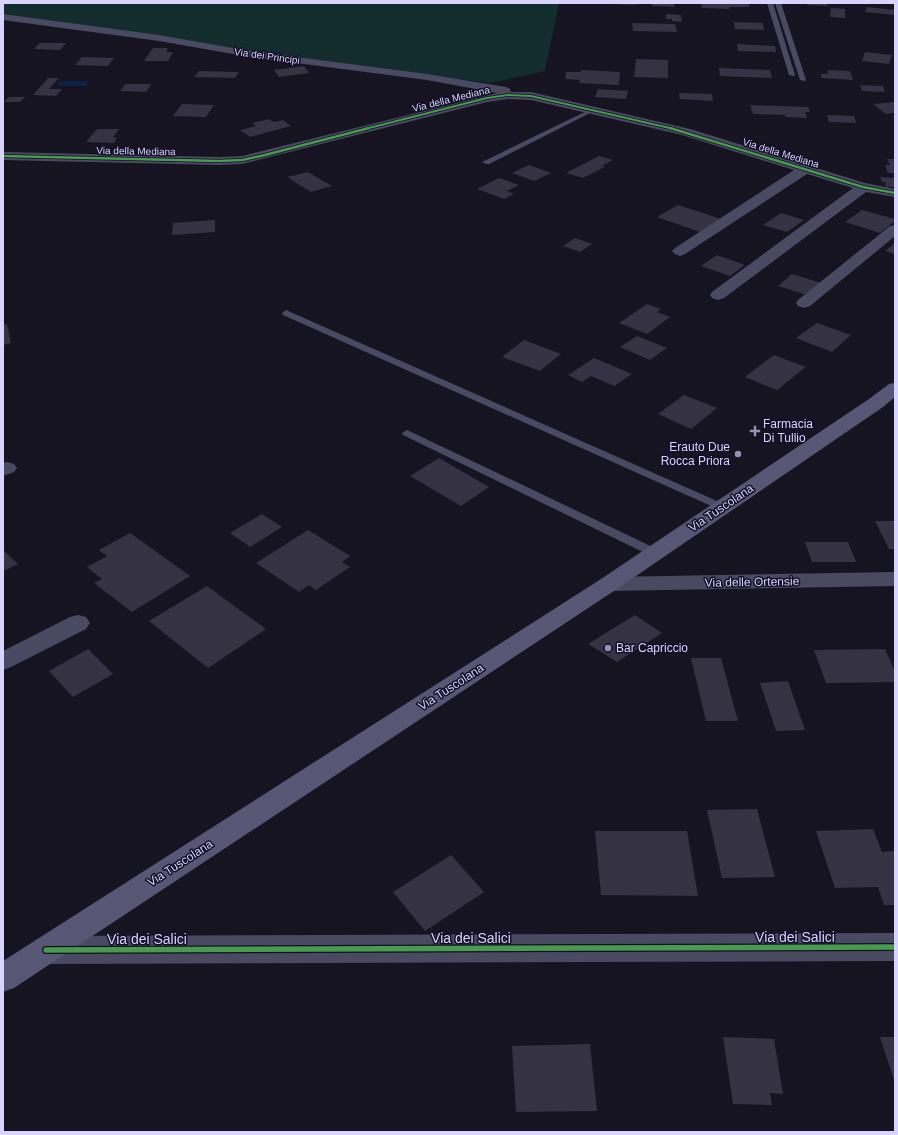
<svg xmlns="http://www.w3.org/2000/svg" width="898" height="1135" font-family="Arial,sans-serif">
	<style>
		.green { fill: #132c2d }
		.water { fill: #0d2144 }
		.building { fill: #343243 }
		.lines { fill: none; stroke-linecap: round; stroke-linejoin: round }
		.lane { fill: #4a4962; fill-rule: evenodd }
		.street { fill: #4a4962; fill-rule: evenodd }
		.secondary { fill: #575674; fill-rule: evenodd }
		.cycleway-far2-casing { stroke: #130f26; stroke-width: 3.5 }
		.cycleway-far1-casing { stroke: #130f26; stroke-width: 4 }
		.cycleway-casing { stroke: #130f26; stroke-width: 8 }
		.cycleway-far2 { stroke: #469c4c; stroke-width: 2 }
		.cycleway-far1 { stroke: #469c4c; stroke-width: 2.5 }
		.cycleway { stroke: #469c4c; stroke-width: 5.5 }
		.poi-dot { fill: #9591b1; stroke: #130f26; stroke-width: 1.5 }
		.labels { text-anchor: middle; dominant-baseline: central; stroke-width: 3; stroke-linejoin: round; paint-order: stroke }
		.far-street-label { font-size: 10px; fill: #d9d4ff; stroke: #130f26 }
		.poi-label { font-size: 12px; fill: #d9d4ff; stroke: #130f26; text-anchor: start }
		.street-label { font-size: 12px; fill: #d9d4ff; stroke: #130f26 }
		.near-street-label { font-size: 14px; fill: #d9d4ff; stroke: #130f26 }
	</style>
	<rect width="100%" height="100%" fill="#161421"/>
	<path class="green" d="M3 3H559L545 71 490 83 3 20Z"/>
	<path class="water" d="M60 81H89L86 86H56Z"/>
	<g class="building">
		<path d="M610 3H637V5L610 4Z"/>
		<path d="M652 3H674V7L652 6Z"/>
		<path d="M701 3H749V7H730V9L702 8Z"/>
		<path d="M807 3H828L827 6 807 5Z"/>
		<path d="M867 7 895 10V15L865 12Z"/>
		<path d="M831 8 845 9V18L830 17Z"/>
		<path d="M666 14 681 15 682 22 672 21V19H666Z"/>
		<path d="M734 22 763 23 764 30 735 29Z"/>
		<path d="M632 23 675 24 677 32 633 31Z"/>
		<path d="M40 43H66L60 50 34 49Z"/>
		<path d="M737 44 775 46 776 52 738 51Z"/>
		<path d="M153 48H168L166 52H173L168 61H144Z"/>
		<path d="M865 52 892 55 889 64 862 61Z"/>
		<path d="M82 57 114 58 108 66 75 65Z"/>
		<path d="M636 59 668 60V78L634 77Z"/>
		<path d="M304 66 309 73 279 77 274 70Z"/>
		<path d="M719 68 770 70 772 78 720 76Z"/>
		<path d="M581 70 620 72 619 85 579 83 580 80 565 79 566 72H581Z"/>
		<path d="M827 70 850 71 853 80 822 78 820 74H828Z"/>
		<path d="M199 71 239 72 235 78 194 77Z"/>
		<path d="M48 78H59L49 89H62L56 96 33 95Z"/>
		<path d="M125 84H151L146 92 120 91Z"/>
		<path d="M860 85 883 86 885 92 862 91Z"/>
		<path d="M598 89 628 91 626 99 595 97Z"/>
		<path d="M679 93 712 94 713 101 680 99Z"/>
		<path d="M9 97H25L20 102H4Z"/>
		<path d="M894 102 895 113 886 114 873 104Z"/>
		<path d="M182 104 214 105 206 117 173 116Z"/>
		<path d="M750 105 808 107 810 112H805L807 118 786 117 785 115 753 114Z"/>
		<path d="M827 115 854 116 856 123 829 122Z"/>
		<path d="M269 119 274 122 283 120 291 126 250 137 240 130 256 126 252 123Z"/>
		<path d="M97 129H119L113 137 117 138 114 143 86 142Z"/>
		<path d="M599 156 613 160 602 166 605 167 583 178 566 173Z"/>
		<path d="M887 159H895V173H888L885 165H890Z"/>
		<path d="M529 165 551 173 534 181 512 173Z"/>
		<path d="M308 172 332 186 311 192 287 177Z"/>
		<path d="M880 177 895 178V187H886L885 182H882Z"/>
		<path d="M499 178 519 185 507 191 514 194 504 199 477 189Z"/>
		<path d="M678 205 721 219 700 232 657 217Z"/>
		<path d="M862 210 895 219V221L880 233 845 222Z"/>
		<path d="M781 213 804 220 787 232 763 225Z"/>
		<path d="M215 220V232L172 235 173 223Z"/>
		<path d="M575 238 592 244 580 252 563 246Z"/>
		<path d="M895 243V254L885 251Z"/>
		<path d="M717 255 745 265 730 276 701 266Z"/>
		<path d="M792 274 821 283 807 295 778 286Z"/>
		<path d="M647 304 661 309 657 312 670 317 647 334 619 323Z"/>
		<path d="M817 323 851 335 832 352 796 338Z"/>
		<path d="M7 324 11 343 3 345V325Z"/>
		<path d="M637 336 667 348 650 360 620 347Z"/>
		<path d="M524 340 561 354 540 371 502 357Z"/>
		<path d="M774 355 806 367 777 390 745 377Z"/>
		<path d="M594 358 632 374 614 386 591 376 582 382 568 375Z"/>
		<path d="M684 395 717 408 691 429 658 414Z"/>
		<path d="M439 458 489 487 461 506 410 476Z"/>
		<path d="M262 514 282 527 250 547 230 533Z"/>
		<path d="M875 521H895V549H889Z"/>
		<path d="M308 530 350 556 342 562 350 567 316 590 309 585 299 592 256 563Z"/>
		<path d="M130 533 190 576 132 612 94 583 102 579 87 567 107 556 99 550Z"/>
		<path d="M805 542H848L856 562H812Z"/>
		<path d="M3 550 18 564 3 571Z"/>
		<path d="M207 586 266 629 208 668 149 621Z"/>
		<path d="M635 615 662 633 617 662 588 644Z"/>
		<path d="M88 649 113 674 73 697 49 671Z"/>
		<path d="M885 649 895 672V682L826 683 814 650Z"/>
		<path d="M691 658H721L738 721H706Z"/>
		<path d="M788 681 805 730 776 731 760 683Z"/>
		<path d="M757 809 775 877 722 878 707 810Z"/>
		<path d="M873 829 882 852 895 851V905H884L878 887 835 888 816 831Z"/>
		<path d="M595 831H687L698 896 601 895Z"/>
		<path d="M451 855 484 892 425 931 393 892Z"/>
		<path d="M723 1037 774 1039 783 1094 770 1093 772 1105 733 1104Z"/>
		<path d="M880 1037H895V1083Z"/>
		<path d="M590 1044 597 1111 516 1112 512 1046Z"/>
	</g>
	<g class="lines">
		<g class="lane">
			<path d="M767 3H773L795 75 794 76 789 75Z"/>
			<path d="M775 3H781L806 80 805 81 800 80Z"/>
			<path d="M591 109 596 110 489 164H486L482 162Z"/>
			<path d="M286 310 726 505 728 507 726 509H718L283 315 282 313Z"/>
			<path d="M407 430 659 550 661 553 659 556H651L403 435 402 433Z"/>
		</g>
		<g class="street">
			<path d="M3 14 159 35 250 51 427 74 506 87 510 89 511 92H531L690 129 865 183 895 189V197L866 192 724 298 718 300 712 298 710 295 712 292 853 188 807 174 685 254 680 256 675 254 672 251 675 248 794 170 682 135 531 100 508 99 487 102 242 164 219 165 3 160V152L219 157 242 156 497 93 427 80 250 57 159 41 3 20Z"/>
			<path d="M895 225V236L810 306 804 308 798 306 796 303 798 300 890 226Z"/>
			<path d="M7 462 14 464 17 468 14 472 3 476V463Z"/>
			<path d="M895 572V586L609 591 601 589 598 584 601 579 609 577Z"/>
			<path d="M78 615 86 617 90 623 86 629 11 667 3 670V651L70 617Z"/>
			<path d="M895 933V961L46 964 35 960 31 950 35 940 46 936Z"/>
		</g>
		<path class="secondary" d="M895 383V397L883 407 617 589 14 988 3 992V961L601 579 869 399 889 384Z"/>
		<g class="cycleway-far2-casing">
			<path id="cycleway-far2" d="M365 129 487 98 508 95 531 96 674 129"/>
		</g>
		<g class="cycleway-far1-casing">
			<g id="cycleway-far1">
				<path d="M670 128 863 187 895 193"/>
				<path d="M3 156 219 161 242 160 261 156 369 128"/>
			</g>
		</g>
		<g class="cycleway-casing">
			<path id="cycleway" d="M46 950 895 947"/>
		</g>
		<use href="#cycleway-far2" class="cycleway-far2"/>
		<use href="#cycleway-far1" class="cycleway-far1"/>
		<use href="#cycleway" class="cycleway"/>
	</g>
	<g class="poi-dot">
		<path d="M753 425h4v4h4v4h-4v4h-4v-4h-4v-4h4z"/>
		<circle cx="738" cy="454" r="4"/>
		<circle cx="608" cy="648" r="4"/>
	</g>
	<g class="labels">
		<g class="far-street-label">
			<text transform="translate(267 56) rotate(8)">Via dei Principi</text>
			<text transform="translate(451 99) rotate(-14)">Via della Mediana</text>
			<text transform="translate(136 151) rotate(1)">Via della Mediana</text>
			<text transform="translate(781 153) rotate(17)">Via della Mediana</text>
		</g>
		<g class="poi-label">
			<text x="763" y="424">Farmacia<tspan x="763" dy="14">Di Tullio</tspan></text>
			<text x="730" y="447" text-anchor="end">Erauto Due<tspan x="730" dy="14">Rocca Priora</tspan></text>
			<text x="616" y="648">Bar Capriccio</text>
		</g>
		<g class="street-label">
			<text transform="translate(721 508) rotate(-34)">Via Tuscolana</text>
			<text transform="translate(752 582) rotate(-1)">Via delle Ortensie</text>
			<text transform="translate(451 687) rotate(-33)">Via Tuscolana</text>
			<text transform="translate(180 863) rotate(-33)">Via Tuscolana</text>
		</g>
		<g class="near-street-label">
			<text x="795" y="937">Via dei Salici</text>
			<text x="471" y="938">Via dei Salici</text>
			<text x="147" y="939">Via dei Salici</text>
		</g>
	</g>
	<rect width="898" height="1135" fill="none" stroke="#d9d4ff" stroke-width="8"/>
</svg>
